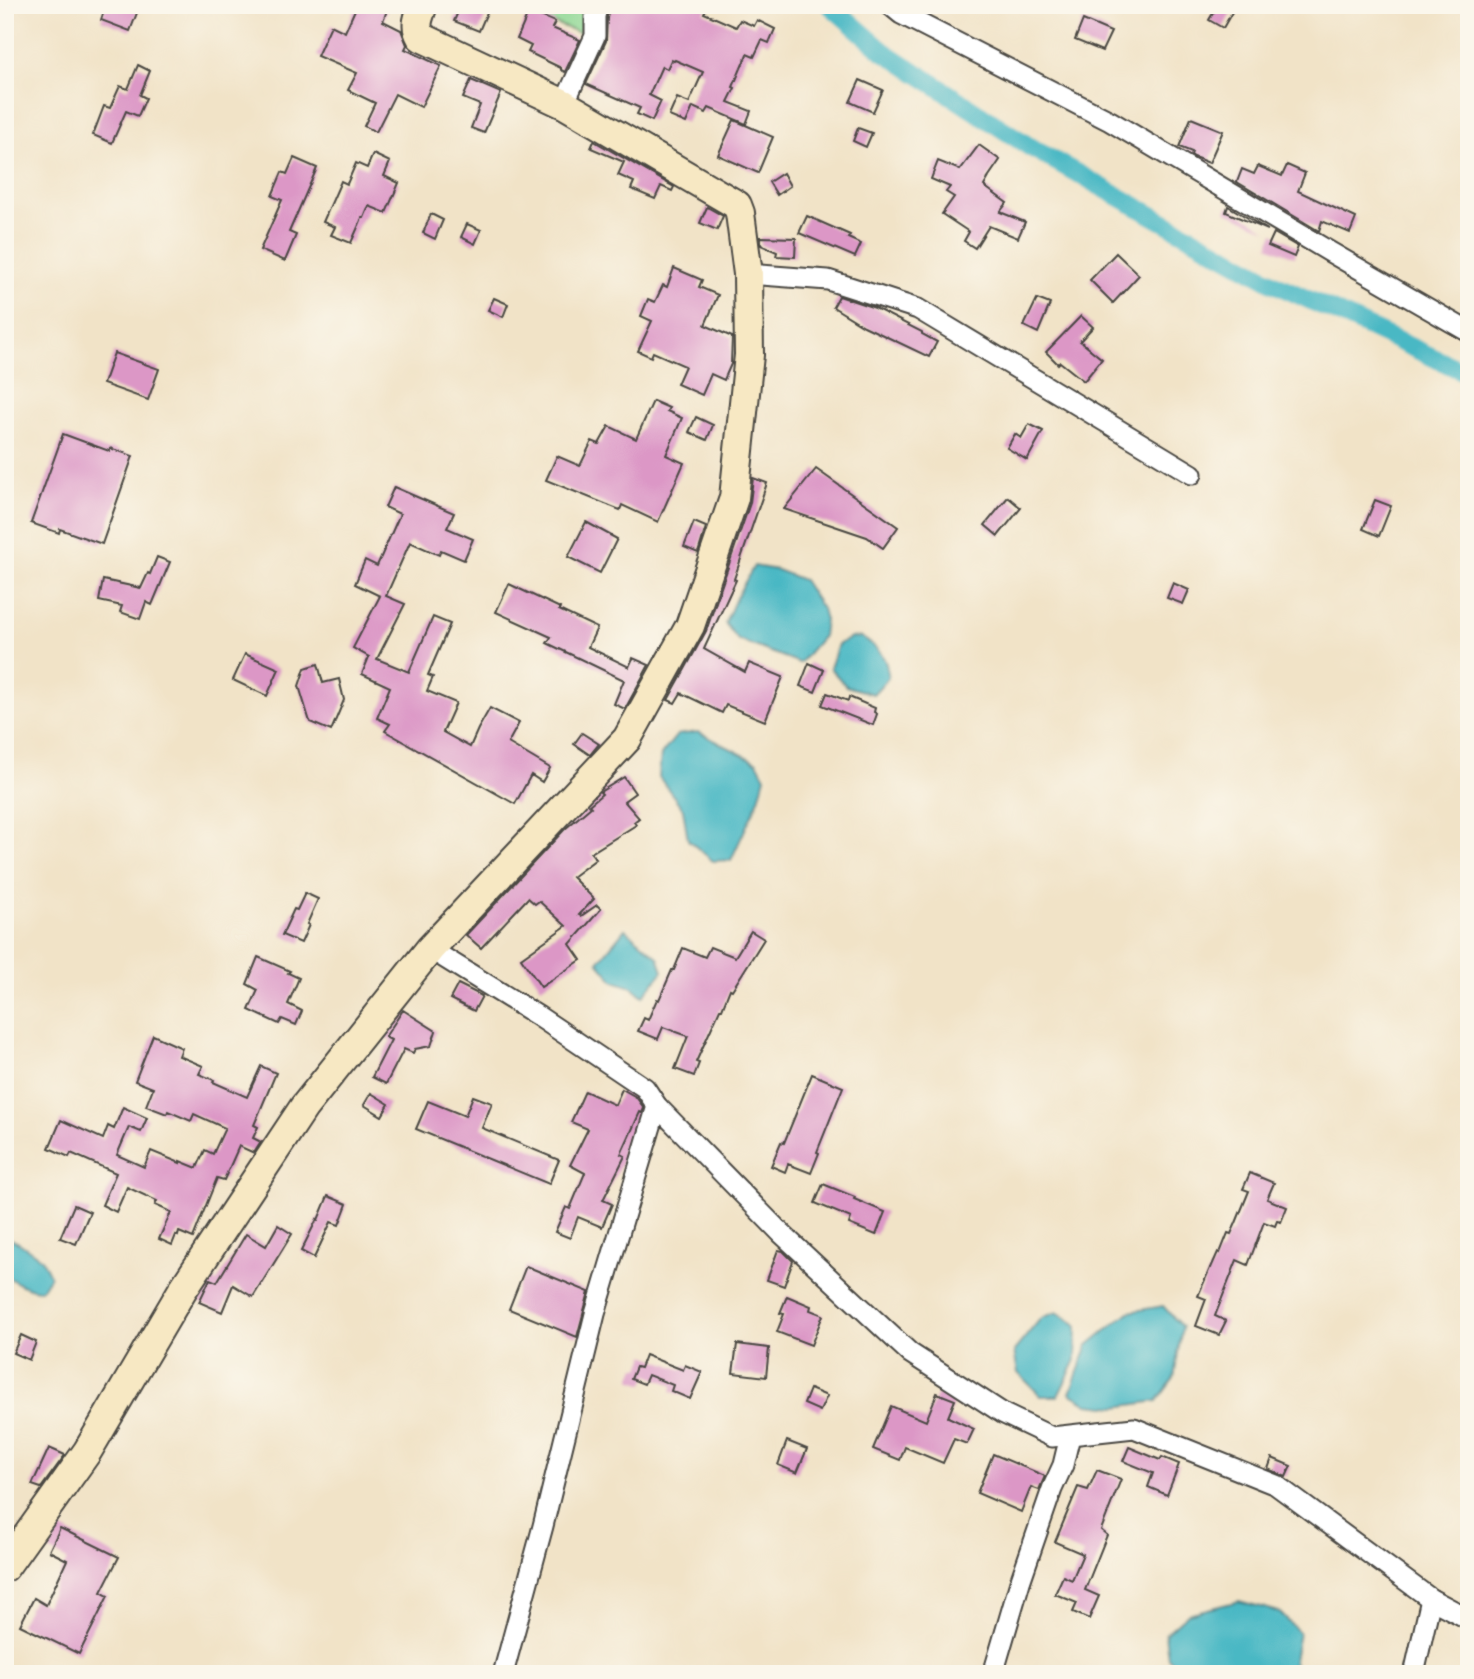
<svg xmlns="http://www.w3.org/2000/svg" width="1474" height="1679" font-family="Pangolin,sans-serif">
	<style>
		.green { fill: #8dd793; stroke: #5c815f; stroke-width: 2 }
		.water { fill: #4ab8c4; stroke: #3a7278; stroke-width: 2 }
		.lines { fill: none; stroke-linecap: round; stroke-linejoin: round }
		.canal { stroke: #4ab8c4; stroke-width: 19 }
		.building { fill: #dc97c6 }
		.street-casing { stroke: #494742; stroke-width: 23 }
		.secondary-casing { stroke: #494742; stroke-width: 32 }
		.street { stroke: #fff; stroke-width: 19 }
		.secondary { stroke: #f7e8c3; stroke-width: 28 }
	</style>
	<rect width="100%" height="100%" fill="#fbf7ec"/>
	<filter id="ink" filterUnits="userSpaceOnUse"><feTurbulence type="fractalNoise" baseFrequency=".0143" numOctaves="2"/><feDisplacementMap in="SourceGraphic" scale="14" xChannelSelector="R" yChannelSelector="G"/><feConvolveMatrix kernelMatrix="1 2 1 2 8 2 1 2 1" color-interpolation-filters="sRGB"/></filter>
	<filter id="wash" filterUnits="userSpaceOnUse"><feTurbulence type="fractalNoise" baseFrequency=".00686" numOctaves="4" result="noise"/><feDisplacementMap in="SourceGraphic" scale="28" xChannelSelector="R" yChannelSelector="G"/><feGaussianBlur stdDeviation="1.57" result="paint"/><feColorMatrix in="noise" values="0 0 0 0 0 0 0 0 0 0 0 0 0 0 0 0 0 1.4 0 .05"/><feComposite in="paint" operator="in"/></filter>
	<g filter="url(#wash)">
		<rect width="100%" height="100%" fill="#f1e3c7"/>
		<path class="green" d="M506 5H590L580 33Z"/>
		<g class="water">
			<path d="M754 566 777 570 803 580 822 609 825 620 823 636 800 663 738 640 725 623 736 598Z"/>
			<path d="M861 637C878 648 888 657 888 678L873 694 846 686 830 668 838 644 851 638Z"/>
			<path d="M698 732 757 762 765 777 759 799 731 860 713 861 688 840 683 809 659 777 661 755 677 735Z"/>
			<path d="M625 929 658 957 663 971 643 996 632 987 614 981 598 962Z"/>
			<path d="M5 1236 19 1243 42 1259 50 1276 41 1290C26 1289 17 1283 5 1275Z"/>
			<path d="M1163 1306 1182 1327 1174 1378 1157 1401 1116 1407 1088 1404 1070 1393 1088 1345 1129 1312Z"/>
			<path d="M1057 1312 1077 1325 1076 1360 1058 1396H1041L1018 1373 1014 1351 1041 1318Z"/>
			<path d="M1239 1601 1279 1612 1299 1632 1293 1666 1283 1674H1191L1185 1672 1168 1658 1165 1634 1188 1614Z"/>
		</g>
		<g class="lines">
			<path class="canal" d="M830 5 883 51 1030 147 1275 284 1469 374"/>
		</g>
		<g id="blocks">
			<g class="building">
				<path d="M106 5H140L130 31 101 20Z"/>
				<path d="M357 5H389L383 21 401 30 407 45 405 49 441 66 421 107 395 94 376 132 364 126 375 103 348 90 357 73 317 56 331 25 345 32Z"/>
				<path d="M461 5H476L488 10 479 31 454 21Z"/>
				<path d="M610 5H708L704 13 736 27 740 20 754 26 757 20 775 29 769 43 762 40 754 57 747 54 733 87 735 88 728 102 751 111 746 124 709 108 706 113 693 107 686 123 669 116 677 98 689 103 703 72 675 60 674 61 671 60 667 69 662 66 649 95 661 101 652 121 637 114 640 108 586 84 606 41 607 18Z"/>
				<path d="M1218 5H1236L1223 28 1209 20Z"/>
				<path d="M529 11 555 22 552 28 580 40 565 72 561 70V68L528 52 531 46 517 39Z"/>
				<path d="M1083 20 1111 32 1102 51 1075 40Z"/>
				<path d="M138 65 150 71 140 95 146 98 138 116 126 111 112 143 93 135 104 106 110 108 120 86 128 89Z"/>
				<path d="M471 80 501 93 484 133 471 128 480 105 463 98Z"/>
				<path d="M860 80 883 90 873 112 850 102Z"/>
				<path d="M1191 118 1223 131 1209 163 1194 157 1191 155 1192 152 1179 147Z"/>
				<path d="M734 120 773 137 758 173 718 155Z"/>
				<path d="M858 128 872 133 866 147 853 141Z"/>
				<path d="M594 141 674 187 672 191 661 186 655 199 631 189 634 182 618 175 624 162 591 148Z"/>
				<path d="M979 145 1000 160 987 179H988L984 186 1007 203 1000 212 1025 222 1018 238 989 226 975 248 964 241 969 232 942 214 954 197 946 192 950 187 931 179 938 161 960 170Z"/>
				<path d="M373 154 390 162 384 176 399 183 386 213 369 206 364 218H362L351 243 331 235 335 227 323 222 341 181 347 184 356 163 367 168Z"/>
				<path d="M294 158 317 168 289 232 296 235 285 261 260 250 282 200 272 196 282 172 287 174Z"/>
				<path d="M1287 165 1305 173 1298 191 1356 218 1350 233 1322 221 1319 231 1237 182 1242 169 1254 174 1258 166 1282 176Z"/>
				<path d="M783 173 790 186 777 195 769 182Z"/>
				<path d="M1228 206 1268 230 1226 212Z"/>
				<path d="M707 207 723 216 717 230 700 223Z"/>
				<path d="M431 214 443 220 435 239 423 233Z"/>
				<path d="M807 216 850 235 848 238 861 244 855 257 799 233Z"/>
				<path d="M467 224 481 230 475 244 461 237Z"/>
				<path d="M1274 233 1298 247 1294 257 1268 246Z"/>
				<path d="M760 237 796 238 795 257 776 256 777 252 761 245Z"/>
				<path d="M1116 253 1139 275 1113 303 1090 280Z"/>
				<path d="M674 268 702 280 699 287 718 295 705 325 732 337 731 364 724 380 711 374 702 395 677 384 685 366 653 352 651 357 638 351 652 321 641 316 648 299 655 302 663 285 667 287Z"/>
				<path d="M839 296 875 308 922 332V334L937 342 929 357 864 326 833 307Z"/>
				<path d="M494 298 508 304 503 317 488 310Z"/>
				<path d="M1037 299 1050 304 1038 333 1024 326Z"/>
				<path d="M1081 316 1093 327 1080 341 1102 359 1084 381 1060 362 1058 364 1046 352Z"/>
				<path d="M114 353 159 369 148 400 103 384Z"/>
				<path d="M653 401 669 408 667 411 682 418 666 455 684 463 658 522 622 505 620 510 546 480 557 456 580 466 592 441 599 444 609 426 636 439Z"/>
				<path d="M696 417 713 425 707 440 689 432Z"/>
				<path d="M1029 424 1043 431 1027 460 1007 448 1015 434 1021 438Z"/>
				<path d="M63 434 109 451 110 448 133 456 102 544 60 529 59 533 31 523Z"/>
				<path d="M816 469 898 527 883 548 867 537 784 509Z"/>
				<path d="M753 478 767 483 734 579 736 580 704 649 745 672 749 663 783 677 765 721 726 705 722 713 681 693 675 703 668 700 706 631 750 503Z"/>
				<path d="M394 487 454 513 447 528 473 539 464 560 441 550 439 555 410 542 386 596 405 604 377 659 409 672 433 617 450 624 428 675 433 677 427 691 456 703 443 732 470 747 478 729 490 708 519 723 508 743 550 768 542 782 531 775 515 804 385 731 390 724 377 718 390 687 362 674 369 657 353 648 380 596 355 584 365 560 377 566 400 514 385 507Z"/>
				<path d="M1008 497 1021 508 998 536 985 525Z"/>
				<path d="M1375 500 1391 506 1379 536 1363 529Z"/>
				<path d="M586 522 617 539 600 573 568 557Z"/>
				<path d="M694 522 706 527 698 553 684 547Z"/>
				<path d="M157 557 170 562 152 605 146 602 140 619 120 612 122 606 99 601 103 580 141 588 148 573 150 574Z"/>
				<path d="M1173 583 1189 590 1183 604 1167 598Z"/>
				<path d="M509 584 560 608 559 610 597 628 588 647 629 667 633 658 649 665 625 709 614 704 624 680 547 643 551 637 496 612Z"/>
				<path d="M245 654 279 669 267 696 233 680Z"/>
				<path d="M809 663 824 670 815 692 800 686Z"/>
				<path d="M318 664 323 683 339 679 344 700 331 731 310 722 299 686 305 668Z"/>
				<path d="M827 693 848 701 849 697 875 708 874 712 877 714 873 725 822 705Z"/>
				<path d="M582 733 599 744 590 755 574 744Z"/>
				<path d="M624 777 635 793 624 801 639 818 634 822 636 825 591 853 596 859 572 877 594 899 579 915 581 916 597 905 601 909 570 944 581 960 541 987 521 958 566 926 539 901 535 904 528 898 481 948 466 935 565 829 591 807 589 805 602 794 600 792Z"/>
				<path d="M305 893 318 899 307 924 309 925 301 943 282 935 294 909 297 910Z"/>
				<path d="M751 931 764 939 732 990 730 989 722 1009H720L696 1062 699 1063 694 1076 675 1069 688 1036 663 1027 658 1039 638 1031 644 1018 648 1020 657 999 659 1000 672 970H674L683 948 705 957 710 947 735 957Z"/>
				<path d="M258 957 290 971 288 973 299 978 288 1004 302 1011 296 1025 282 1019 279 1024 249 1010 258 990 247 984Z"/>
				<path d="M458 984 482 996 474 1011 450 999Z"/>
				<path d="M403 1010 436 1031 431 1046 415 1049 413 1053 404 1049 386 1084 372 1077 391 1040 385 1037Z"/>
				<path d="M153 1035 182 1048 179 1056 203 1066 199 1074 214 1080 213 1082 247 1097 261 1066 276 1073 254 1125 258 1127 253 1138 261 1142 254 1153 239 1146 224 1180 217 1178 193 1238 179 1232 178 1236 176 1235 172 1245 159 1239 171 1212 155 1205 157 1201 127 1187 116 1212 102 1205 116 1173 71 1153 69 1157 49 1148 61 1120 103 1139 108 1126 114 1129 123 1107 147 1118 141 1132 129 1127 117 1155 144 1167 151 1151 180 1163V1161L197 1168 205 1150 213 1154 225 1128 194 1114 191 1121 168 1111 167 1114 146 1106 153 1088 135 1081Z"/>
				<path d="M812 1074 843 1087 817 1152 819 1153 811 1173 788 1164 785 1172 771 1166 781 1142 784 1143Z"/>
				<path d="M622 1089 636 1097 644 1108 642 1113 640 1112 621 1154 625 1156 603 1200 612 1204 602 1227 578 1217 570 1238 555 1232 566 1207 570 1209 585 1173 570 1165 588 1129 571 1122 585 1091 615 1105Z"/>
				<path d="M371 1093 389 1104 382 1116 364 1105Z"/>
				<path d="M473 1096 492 1103 482 1128 559 1160 549 1184 416 1129 428 1101 465 1116Z"/>
				<path d="M1250 1173 1274 1183 1267 1199 1287 1207 1281 1222 1277 1221 1275 1226 1264 1222 1248 1265 1237 1260 1215 1316 1226 1321 1219 1335 1196 1326 1206 1299 1198 1296 1210 1268H1211L1218 1252 1220 1253 1228 1233 1231 1234 1236 1223 1249 1191 1243 1189Z"/>
				<path d="M823 1184 855 1197 854 1199 885 1212 876 1235 849 1224 851 1218 815 1203Z"/>
				<path d="M328 1196 347 1204 339 1225 331 1222 314 1258 301 1251 317 1219 318 1220Z"/>
				<path d="M74 1205 90 1212 76 1244 60 1238Z"/>
				<path d="M278 1225 292 1234 253 1297 233 1285 222 1312 199 1302 210 1279 217 1282 246 1234 266 1246Z"/>
				<path d="M778 1250 783 1251 793 1261 784 1286 767 1280Z"/>
				<path d="M526 1266 589 1292 577 1337 509 1309Z"/>
				<path d="M787 1296 811 1306 810 1310 823 1315 811 1345 777 1332 784 1314 780 1313Z"/>
				<path d="M21 1335 36 1342 29 1360 13 1353Z"/>
				<path d="M737 1344 769 1348 766 1377 733 1373Z"/>
				<path d="M645 1355 683 1370 685 1365 702 1372 690 1399 671 1391 673 1385 648 1375 644 1384 631 1379 636 1367 640 1368Z"/>
				<path d="M810 1389 827 1396 820 1411 804 1404Z"/>
				<path d="M937 1393 955 1400 948 1417 974 1429 967 1444 954 1439 943 1463 905 1447 900 1460 873 1449 891 1406 926 1421Z"/>
				<path d="M787 1441 807 1449 797 1473 778 1465Z"/>
				<path d="M1129 1447 1160 1460 1162 1457 1179 1464 1167 1495 1148 1487 1153 1473 1123 1461Z"/>
				<path d="M49 1448 65 1455 41 1488 32 1485Z"/>
				<path d="M993 1454 1045 1476 1039 1490 1031 1487 1021 1512 977 1493Z"/>
				<path d="M1272 1458 1291 1466 1286 1477 1268 1469Z"/>
				<path d="M1097 1470 1121 1479 1101 1530 1107 1535 1085 1590 1099 1596 1089 1619 1073 1612 1077 1603 1055 1594 1063 1576 1072 1580 1083 1554 1055 1542 1078 1487 1088 1490Z"/>
				<path d="M60 1528 119 1557 101 1592 108 1596 79 1654 20 1625 34 1598 46 1605 67 1560 49 1551Z"/>
			</g>
		</g>
	</g>
	<g filter="url(#ink)">
		<use href="#blocks" fill-opacity="0" stroke="#494742" stroke-width="2"/>
		<g class="lines">
			<g class="street-casing">
				<g id="street">
					<path d="M890 5 901 14 1110 121 1330 252 1469 332"/>
					<path d="M564 104 595 36V16L598 5"/>
					<path d="M748 274 828 280 918 309 1192 474"/>
					<path d="M430 949 538 1016 645 1088 657 1106 781 1233 910 1353 1004 1414 1052 1437 1134 1428 1276 1485 1431 1599 1469 1619"/>
					<path d="M503 1674 543 1526 595 1314 657 1106"/>
					<path d="M993 1674 1020 1582 1052 1489 1063 1465 1070 1436"/>
					<path d="M1414 1674 1431 1599"/>
				</g>
			</g>
			<g class="secondary-casing">
				<path id="secondary" d="M5 1567 87 1452 183 1289 304 1107 430 949 627 739 690 626 734 498 749 355 748 274 740 213 737 205 564 104 421 37C414 25 419 17 423 5"/>
			</g>
			<use href="#street" class="street"/>
			<use href="#secondary" class="secondary"/>
		</g>
	</g>
	<rect width="1474" height="1679" fill="none" stroke="#fbf7ec" stroke-width="28"/>
</svg>
